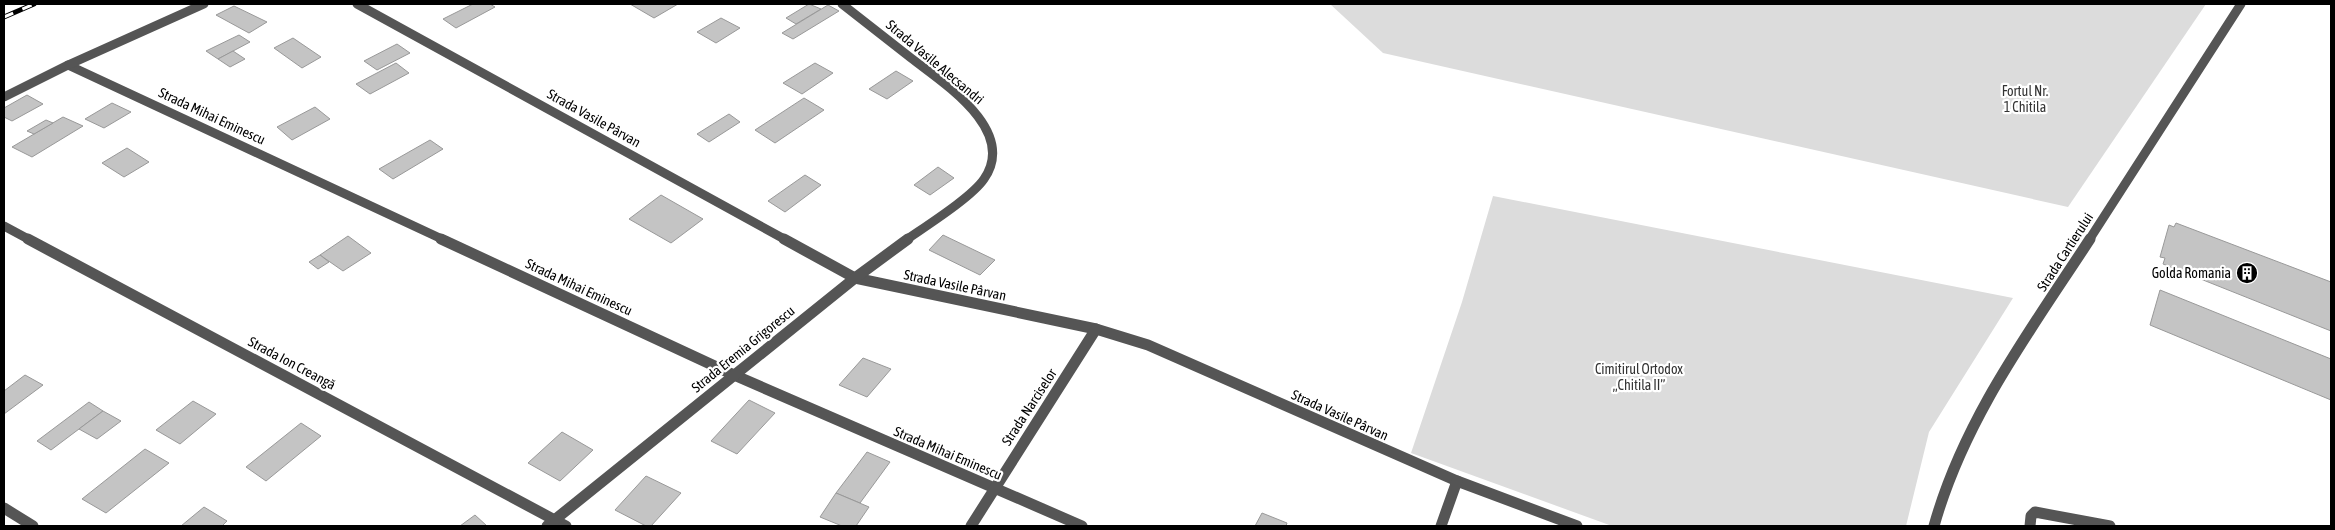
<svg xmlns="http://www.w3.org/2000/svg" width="2335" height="530" font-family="'Asap Condensed',sans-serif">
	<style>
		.green { fill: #dcdcdc }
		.building { fill: #c4c4c4; stroke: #999 }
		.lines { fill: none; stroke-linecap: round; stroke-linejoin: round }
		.service { stroke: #555; stroke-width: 11 }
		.minor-far1 { stroke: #555; stroke-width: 9 }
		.minor { stroke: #555; stroke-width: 11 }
		.tertiary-far1 { stroke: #555; stroke-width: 9 }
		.tertiary { stroke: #555; stroke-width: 11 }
		.rail-casing { stroke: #000; stroke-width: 5 }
		.rail { stroke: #fff; stroke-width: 3; stroke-dasharray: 10; stroke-linecap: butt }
		.labels { text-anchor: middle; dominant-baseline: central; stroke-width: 4.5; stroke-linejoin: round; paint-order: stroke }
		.street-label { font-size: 14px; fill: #000; stroke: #fff }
		.park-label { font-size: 14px; fill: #333; stroke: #fff }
		.poi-label { font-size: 14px; fill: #000; stroke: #fff; text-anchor: end }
	</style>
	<rect width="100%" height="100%" fill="#fff"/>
	<g class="green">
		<path d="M1330 4H2206L2068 207 1383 53Z"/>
		<path d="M1493 196 2013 298 1929 432 1906 526H1612L1411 453 1462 302Z"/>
	</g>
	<g class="building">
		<path d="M473 4H490L495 7 456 28 443 19Z"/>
		<path d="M630 4H678L654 18Z"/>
		<path d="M809 4 821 9 796 24 786 18Z"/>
		<path d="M828 5 839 11 793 39 782 33Z"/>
		<path d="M234 6 267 22 249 33 216 15Z"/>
		<path d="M721 18 740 28 716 43 697 32Z"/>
		<path d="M239 35 250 42 218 59 206 51Z"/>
		<path d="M293 38 321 57 302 68 274 48Z"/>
		<path d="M397 44 410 53 377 70 364 61Z"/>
		<path d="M233 51 245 59 230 67 218 59Z"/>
		<path d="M396 63 409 73 370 94 356 84Z"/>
		<path d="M815 63 833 73 802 94 783 83Z"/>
		<path d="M896 71 913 81 887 99 869 89Z"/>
		<path d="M27 95 43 104 12 121 4 117V108Z"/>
		<path d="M804 98 824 110 775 143 755 130Z"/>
		<path d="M112 103 131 112 104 128 85 119Z"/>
		<path d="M315 107 330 119 292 140 277 127Z"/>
		<path d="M729 114 740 122 709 142 697 134Z"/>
		<path d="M63 117 83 126 32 157 12 147Z"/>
		<path d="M46 120 53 123 34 134 27 131Z"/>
		<path d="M430 140 443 149 393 179 379 169Z"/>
		<path d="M127 148 149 162 124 177 102 163Z"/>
		<path d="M938 167 954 178 930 195 914 185Z"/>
		<path d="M805 175 821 185 785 212 768 201Z"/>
		<path d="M661 195 703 219 671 243 629 219Z"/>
		<path d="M2176 223 2331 282V331L2163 264 2165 258 2160 257 2169 225 2174 227Z"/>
		<path d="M943 235 995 260 980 275 929 250Z"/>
		<path d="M348 236 371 253 343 271 320 255Z"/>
		<path d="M320 255 329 262 318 269 309 262Z"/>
		<path d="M2160 290 2331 359V400L2150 325Z"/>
		<path d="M863 358 891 369 867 397 839 385Z"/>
		<path d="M25 375 43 385 4 414V391Z"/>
		<path d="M749 400 775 413 737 454 711 441Z"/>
		<path d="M193 401 216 414 180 444 156 430Z"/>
		<path d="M89 402 103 411 51 450 37 441Z"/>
		<path d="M103 411 121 421 97 439 79 429Z"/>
		<path d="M301 423 321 436 266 481 246 467Z"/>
		<path d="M562 432 593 450 560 481 528 463Z"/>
		<path d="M145 449 169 463 106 513 82 499Z"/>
		<path d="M867 452 890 462 860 503 836 493Z"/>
		<path d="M646 476 681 493 651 526H646L615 510Z"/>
		<path d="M836 493 869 507 856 526H842L820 517Z"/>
		<path d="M204 507 227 521 222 526H181Z"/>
		<path d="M1262 513 1287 523 1286 526H1255Z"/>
		<path d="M475 515 487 526H460Z"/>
	</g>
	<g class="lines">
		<path class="service" d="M2030 526 2031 516 2035 512 2110 526"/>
		<g class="minor-far1">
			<path d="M357 4 786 240"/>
			<path d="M842 4C865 22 888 40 911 58 943 83 1018 130 984 179 972 197 926 226 906 240"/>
			<path d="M68 65 444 240"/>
			<path d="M4 97 68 65 204 4"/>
			<path d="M4 226 30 240"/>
		</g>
		<g class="minor">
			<path d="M28 239 566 526"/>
			<path d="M441 239 734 375 1082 526"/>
			<path d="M784 239 855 278 1096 329 1148 345 1457 481 1577 526"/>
			<path d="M4 508 33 526"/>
			<path d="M547 526 855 278 908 239"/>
			<path d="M971 526 1096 329"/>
			<path d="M1441 526 1457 481"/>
		</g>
		<path class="tertiary-far1" d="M2089 240 2241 4"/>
		<path class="tertiary" d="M1934 526C1964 419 2030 331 2090 239"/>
		<g class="rail-casing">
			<path id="rail" d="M4 17 34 4"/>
		</g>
		<use href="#rail" class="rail"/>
	</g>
	<defs>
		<g id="building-disc" transform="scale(1.125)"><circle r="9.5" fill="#000" stroke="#fff"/><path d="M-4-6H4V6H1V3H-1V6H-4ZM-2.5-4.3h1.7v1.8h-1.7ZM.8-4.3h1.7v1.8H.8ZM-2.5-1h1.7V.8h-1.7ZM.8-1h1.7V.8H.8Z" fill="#fff"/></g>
	</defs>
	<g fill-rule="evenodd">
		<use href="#building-disc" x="2247" y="273"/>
	</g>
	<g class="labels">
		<g class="street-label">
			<text transform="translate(935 62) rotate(40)">Strada Vasile Alecsandri</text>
			<text transform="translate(212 116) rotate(25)">Strada Mihai Eminescu</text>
			<text transform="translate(594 118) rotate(29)">Strada Vasile Pârvan</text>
			<text transform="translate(2065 252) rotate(-57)">Strada Cartierului</text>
			<text transform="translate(955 285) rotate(12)">Strada Vasile Pârvan</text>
			<text transform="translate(579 287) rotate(25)">Strada Mihai Eminescu</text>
			<text transform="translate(743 349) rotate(-39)">Strada Eremia Grigorescu</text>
			<text transform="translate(292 363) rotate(28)">Strada Ion Creangă</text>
			<text transform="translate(1029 407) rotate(-57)">Strada Narciselor</text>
			<text transform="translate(1340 415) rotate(24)">Strada Vasile Pârvan</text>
			<text transform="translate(948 453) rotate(23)">Strada Mihai Eminescu</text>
		</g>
		<g class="park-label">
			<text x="2025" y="91">Fortul Nr.<tspan x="2025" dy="16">1 Chitila</tspan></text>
			<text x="1639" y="369">Cimitirul Ortodox<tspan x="1639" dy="16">„Chitila II”</tspan></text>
		</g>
		<g class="poi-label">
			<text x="2231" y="273">Golda Romania</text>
		</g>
	</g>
	<rect width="2335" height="530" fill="none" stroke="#000000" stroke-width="10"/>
</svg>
